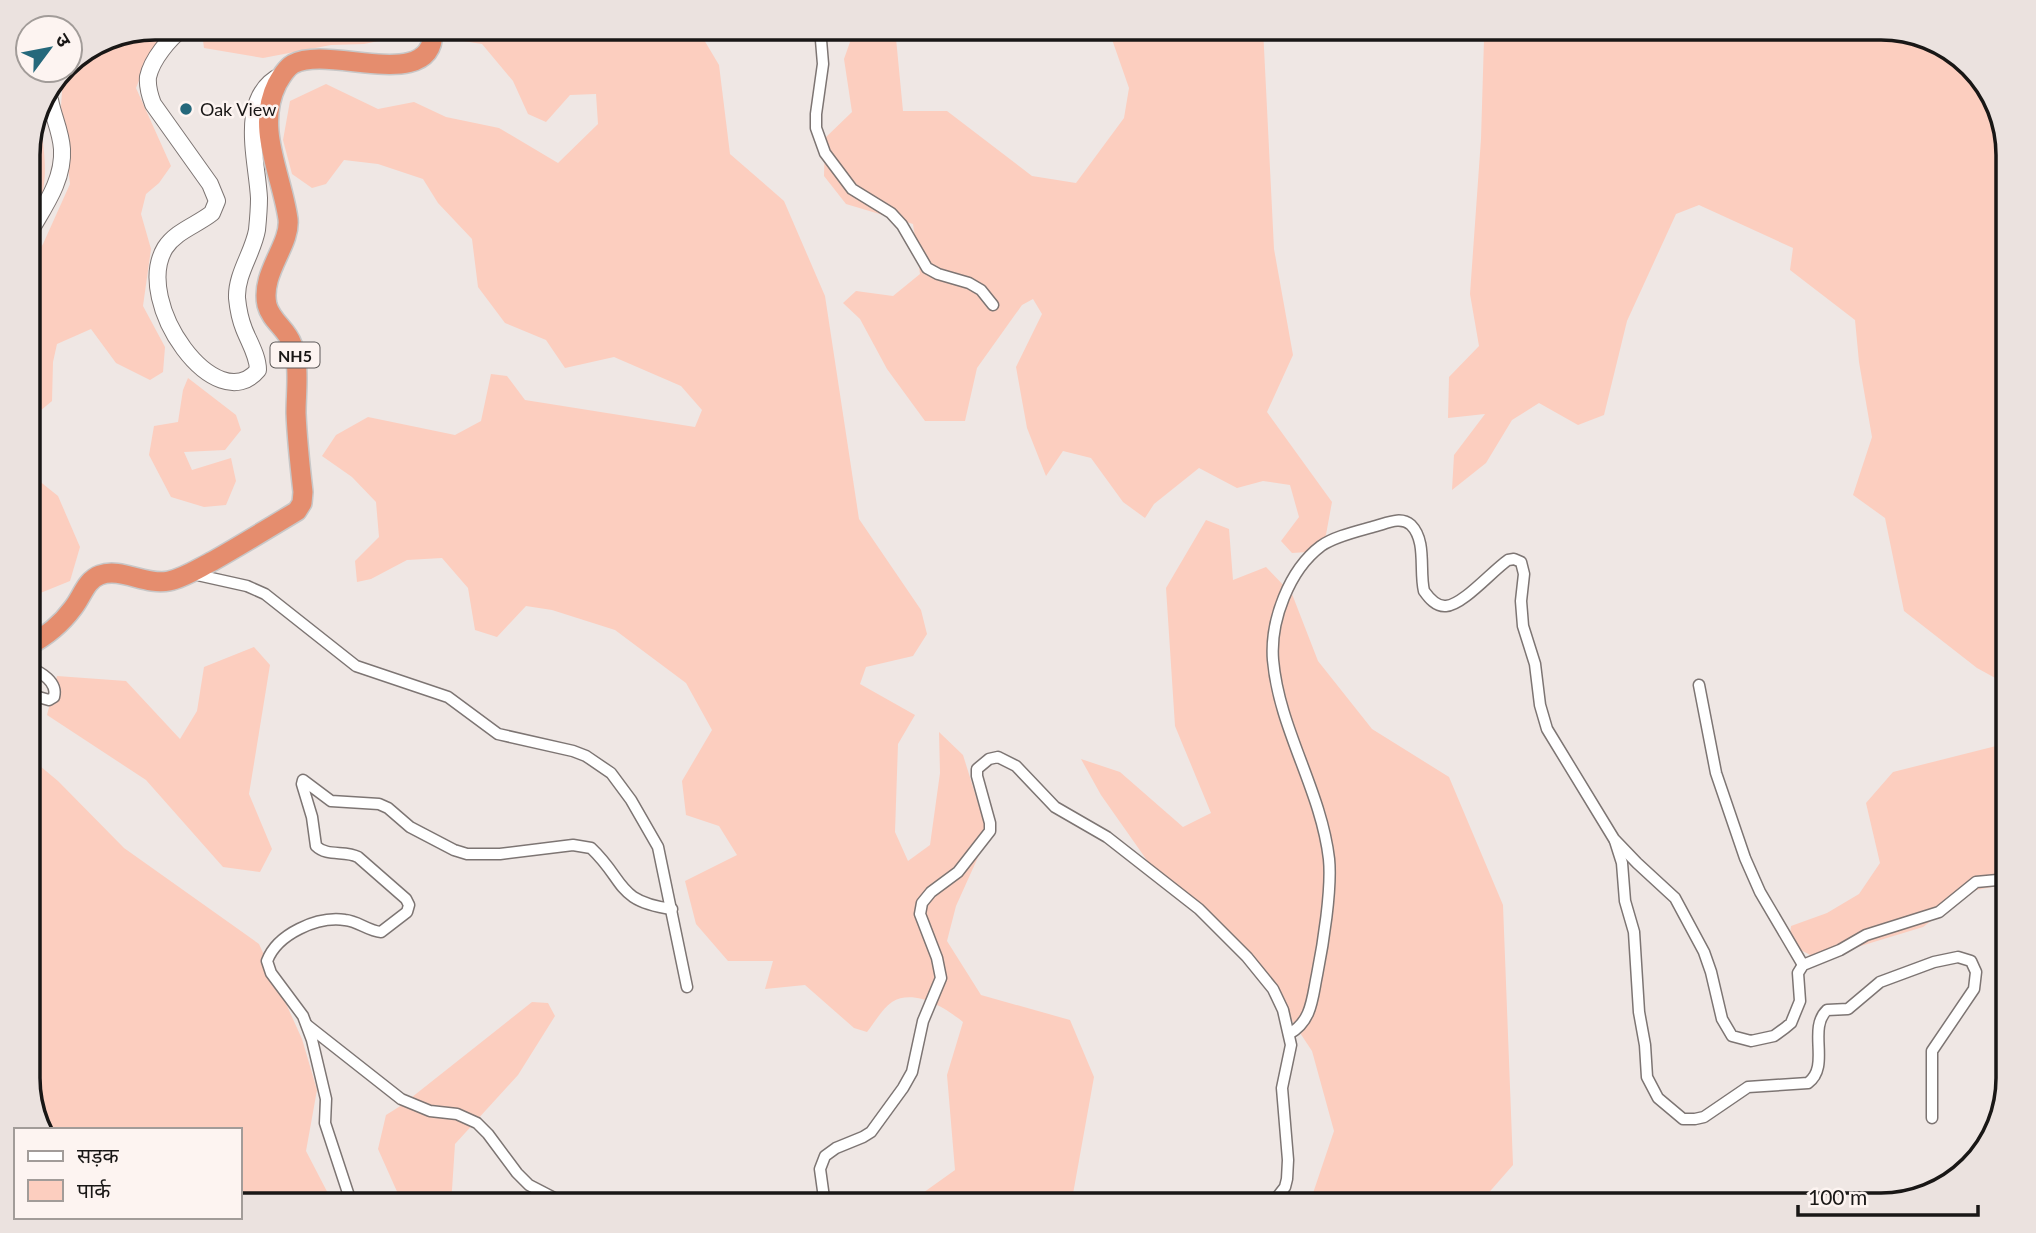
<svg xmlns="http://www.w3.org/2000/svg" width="2036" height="1233" font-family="Lato,'Noto Sans Devanagari',sans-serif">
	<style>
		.green { fill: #fccebf }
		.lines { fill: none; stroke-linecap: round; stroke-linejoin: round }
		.street-casing { stroke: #7d7573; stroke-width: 13 }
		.secondary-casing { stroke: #7d7573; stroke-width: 18 }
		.highway-casing { stroke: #c8c7c7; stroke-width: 22 }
		.street { stroke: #fff; stroke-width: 10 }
		.secondary { stroke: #fff; stroke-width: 16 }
		.highway { stroke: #e58d6e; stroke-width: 19 }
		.poi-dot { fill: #25687b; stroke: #fdf4f1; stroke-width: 2.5 }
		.labels { text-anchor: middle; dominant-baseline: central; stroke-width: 5; stroke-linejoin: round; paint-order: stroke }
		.shield { fill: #fdf4f1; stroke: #5d5958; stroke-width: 2 }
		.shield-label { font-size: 16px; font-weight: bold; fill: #191716 }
		.poi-label { font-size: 18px; fill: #191716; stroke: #fdf4f1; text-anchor: start }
		.rim { fill: none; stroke: #191716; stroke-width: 3.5 }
	</style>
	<rect width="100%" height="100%" fill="#efe7e4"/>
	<g class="green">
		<path d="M156 28H172L146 63 136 88 171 166 159 183 146 194 141 214 151 249 143 306 165 347 163 372 150 380 116 363 91 329 57 344 53 362 52 401 28 421V268L43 244 70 184 61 106 63 77 70 70 75 59 84 53 108 44 117 36Z"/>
		<path d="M208 28H401L398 37 364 44 331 45 263 58 204 48 202 33Z"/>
		<path d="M444 28H697L719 65 730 154 784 201 825 296 859 519 921 610 927 634 913 656 866 667 860 684 915 715 898 744 895 832 908 861 930 845 940 773 939 732 963 755 988 835 956 906 947 941 981 995 1070 1020 1094 1077 1071 1205H906L955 1170 947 1075 963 1022C946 1008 914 988 892 1002 883 1008 874 1023 867 1032L854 1028 805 985 765 989 773 961H728L696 924 685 881 737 855 719 826 686 815 682 781 712 730 686 683 615 630 552 610 526 606 497 637 475 630 468 588 442 558 407 560 371 579 357 582 355 561 379 537 376 502 352 477 322 456 336 435 368 417 455 435 481 421 491 374 507 376 525 400 695 427 702 410 681 386 614 357 565 368 546 340 505 323 478 287 472 239 438 203 423 179 378 164 344 160 326 184 312 188 292 174 283 140 290 101 326 84 378 109 414 102 446 117 499 128 558 163 598 124 596 94 570 95 546 122 528 114 513 81 482 44 451 39Z"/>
		<path d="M855 28H895L903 111H947L1032 176 1076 183 1124 118 1129 88 1108 28H1263L1274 249 1293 355 1267 412 1332 502 1323 551 1292 553 1281 541 1299 517 1290 485 1263 481 1237 488 1199 468 1154 504 1145 518 1123 502 1091 458 1063 451 1046 476 1027 428 1016 367 1042 314 1033 299 1022 305 977 368 965 421H925L887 369 860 319 843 303 856 291 893 296 920 274 913 224 846 204 824 176 825 138 852 112 844 59Z"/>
		<path d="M1493 28H1881L1945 45 1991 91 2008 148V685L1977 668 1904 611 1885 518 1853 495 1872 437 1859 362 1855 320 1790 270 1793 248 1699 205 1676 214 1627 321 1604 415 1578 425 1539 403 1512 420 1486 463 1452 490 1454 455 1485 414 1448 418 1449 377 1479 346 1470 294 1481 139 1484 39Z"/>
		<path d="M40 122C45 155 52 195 28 222V148Z"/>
		<path d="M188 378 236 415 241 430 225 450 184 452 192 470 231 458 236 481 226 505 204 507 171 497 149 455 154 426 178 422 183 390Z"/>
		<path d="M28 472 58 496 80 547 70 581 28 598Z"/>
		<path d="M1206 520 1229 529 1233 580 1266 567 1292 594 1318 661 1372 729 1449 777 1503 905 1513 1165 1478 1205H1309L1334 1131 1312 1051 1261 974 1158 876 1101 795 1081 759 1120 772 1183 827 1211 813 1175 726 1166 588Z"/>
		<path d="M254 647 270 665 249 794 272 849 260 872 223 867 146 780 47 715 57 676 126 681 180 739 197 711 204 667Z"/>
		<path d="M2008 743V884L1971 891 1923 927 1818 959 1789 944 1791 926 1827 913 1859 894 1880 863 1866 803 1893 772Z"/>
		<path d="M28 756 58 781 124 848 259 944 302 1039 317 1090 306 1151 334 1205H240V1130H42L28 1085Z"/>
		<path d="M532 1002 548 1003 555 1016 518 1075 455 1144 451 1205H403L378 1149 386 1115 402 1105Z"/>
		<path d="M810 1193 826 1205H793L794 1198Z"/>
	</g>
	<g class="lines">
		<g class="street-casing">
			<g id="street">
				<path d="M820 28 823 64 816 114V128L825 153 852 189 891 213 902 225 927 268 938 274 969 283 981 290 993 305"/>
				<path d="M193 574 247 586 265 594 356 666 448 697 498 734 573 751 586 756 611 773 631 800 658 847 687 987"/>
				<path d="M28 667C41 672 58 682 54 697L49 700 28 694"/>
				<path d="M1699 685 1716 773 1745 858 1760 892 1803 965"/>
				<path d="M1615 841 1622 863 1625 901 1634 932 1639 1012 1645 1045 1647 1077 1658 1098 1683 1119H1695L1704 1117 1748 1087 1808 1083C1831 1066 1807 1029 1827 1010L1848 1009 1880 982 1934 962 1958 957 1971 961 1976 972 1974 989 1932 1051V1118"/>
				<path d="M307 1025 401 1099 430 1111 457 1114 477 1123 488 1134 517 1173 529 1185 558 1200 585 1205"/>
				<path d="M1289 1034C1312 1021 1312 999 1317 975 1323 945 1332 889 1329 859 1321 790 1279 729 1273 660 1270 621 1289 570 1321 546 1335 536 1359 531 1376 526 1387 523 1401 516 1411 525 1427 541 1419 571 1424 591 1429 598 1436 607 1446 606 1463 605 1492 571 1508 560L1514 559 1521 562 1524 574 1521 601 1523 626 1535 664 1540 705 1547 729 1614 839 1637 863 1675 898 1704 952 1711 972 1722 1019 1732 1036 1751 1041 1774 1036 1785 1028 1791 1023 1800 1001 1798 973 1803 965 1840 950 1866 935 1939 912 1976 882 2008 879"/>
				<path d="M352 1205 325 1123 326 1099 312 1040 303 1016 271 973 267 961C277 934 317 916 345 920 358 921 368 931 381 932L407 912 409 905 406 899 358 857C345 850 327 857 316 846L312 817 302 784 303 780 331 801 379 804 388 808 410 827 454 850 467 854H500L573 845 591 848C626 881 615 901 672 909"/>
				<path d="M825 1205 820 1169 825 1156 836 1148 863 1137 871 1132 903 1088 912 1072 923 1021 941 978 937 958 920 914 922 903 931 892 958 872 990 831V823L977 776V769L989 759 998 757 1016 766 1055 807 1107 837 1199 909 1247 957 1273 989 1283 1010 1291 1045 1282 1088 1288 1160 1287 1179 1285 1187 1271 1205"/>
			</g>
		</g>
		<g class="secondary-casing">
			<g id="secondary">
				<path d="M183 28C169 39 152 59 148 77 147 87 150 96 153 104L210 184 217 201 212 213C197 225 176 231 165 248 132 303 217 420 258 370 258 356 249 342 244 329 240 319 238 308 237 298 236 274 253 253 257 230 258 220 259 209 259 198 257 159 237 96 282 75"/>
				<path d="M28 235C43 208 64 181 62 149 61 132 53 116 50 100"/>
			</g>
		</g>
		<g class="highway-casing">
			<path id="highway" d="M28 646C45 637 62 623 73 608 82 597 86 580 100 575 121 567 146 586 169 581 184 578 199 568 213 561 241 545 269 528 297 511L302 503 303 492C300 466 297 439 296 413 296 392 300 365 292 344 287 329 271 321 267 305 260 273 291 245 288 219 282 175 255 128 277 84 281 77 286 68 293 64 330 44 436 96 433 28"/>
		</g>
		<use href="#street" class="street"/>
		<use href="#secondary" class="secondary"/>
		<use href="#highway" class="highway"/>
	</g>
	<circle class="poi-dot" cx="186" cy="109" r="7"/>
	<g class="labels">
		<rect class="shield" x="270.5" y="342.5" width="49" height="25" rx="5"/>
		<g class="shield-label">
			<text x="295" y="355">NH5</text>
		</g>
		<g class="poi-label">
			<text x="200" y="109">Oak View</text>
		</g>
	</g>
	<path d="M0 0H2036V1233H0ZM155 40H1881A115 115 0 0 1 1996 155V1078A115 115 0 0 1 1881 1193H155A115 115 0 0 1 40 1078V155A115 115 0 0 1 155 40Z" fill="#ebe2df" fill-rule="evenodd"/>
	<path class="rim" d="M155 40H1881A115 115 0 0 1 1996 155V1078A115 115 0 0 1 1881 1193H155A115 115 0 0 1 40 1078V155A115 115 0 0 1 155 40Z"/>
	<rect x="14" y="1128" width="228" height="91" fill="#fdf4f1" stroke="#a29c99" stroke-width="2"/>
	<rect x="28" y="1151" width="35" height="10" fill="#ffffff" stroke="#a29c99" stroke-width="2"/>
	<text x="77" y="1163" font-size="21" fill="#191716">सड़क</text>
	<rect x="28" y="1180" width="35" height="21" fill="#fccebf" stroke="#a29c99" stroke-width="2"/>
	<text x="77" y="1198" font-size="21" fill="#191716">पार्क</text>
	<g transform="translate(49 49) rotate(58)"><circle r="33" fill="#fdf4f1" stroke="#a29c99" stroke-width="2"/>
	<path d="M0-5L12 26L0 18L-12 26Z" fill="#25687b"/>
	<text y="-10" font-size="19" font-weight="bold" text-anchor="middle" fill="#191716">उ</text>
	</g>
	<path d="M1798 1205v10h180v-10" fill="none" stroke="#191716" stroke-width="3.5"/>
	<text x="1808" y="1205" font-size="21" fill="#191716" stroke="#fdf4f1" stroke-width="5" paint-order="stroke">100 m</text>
</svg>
